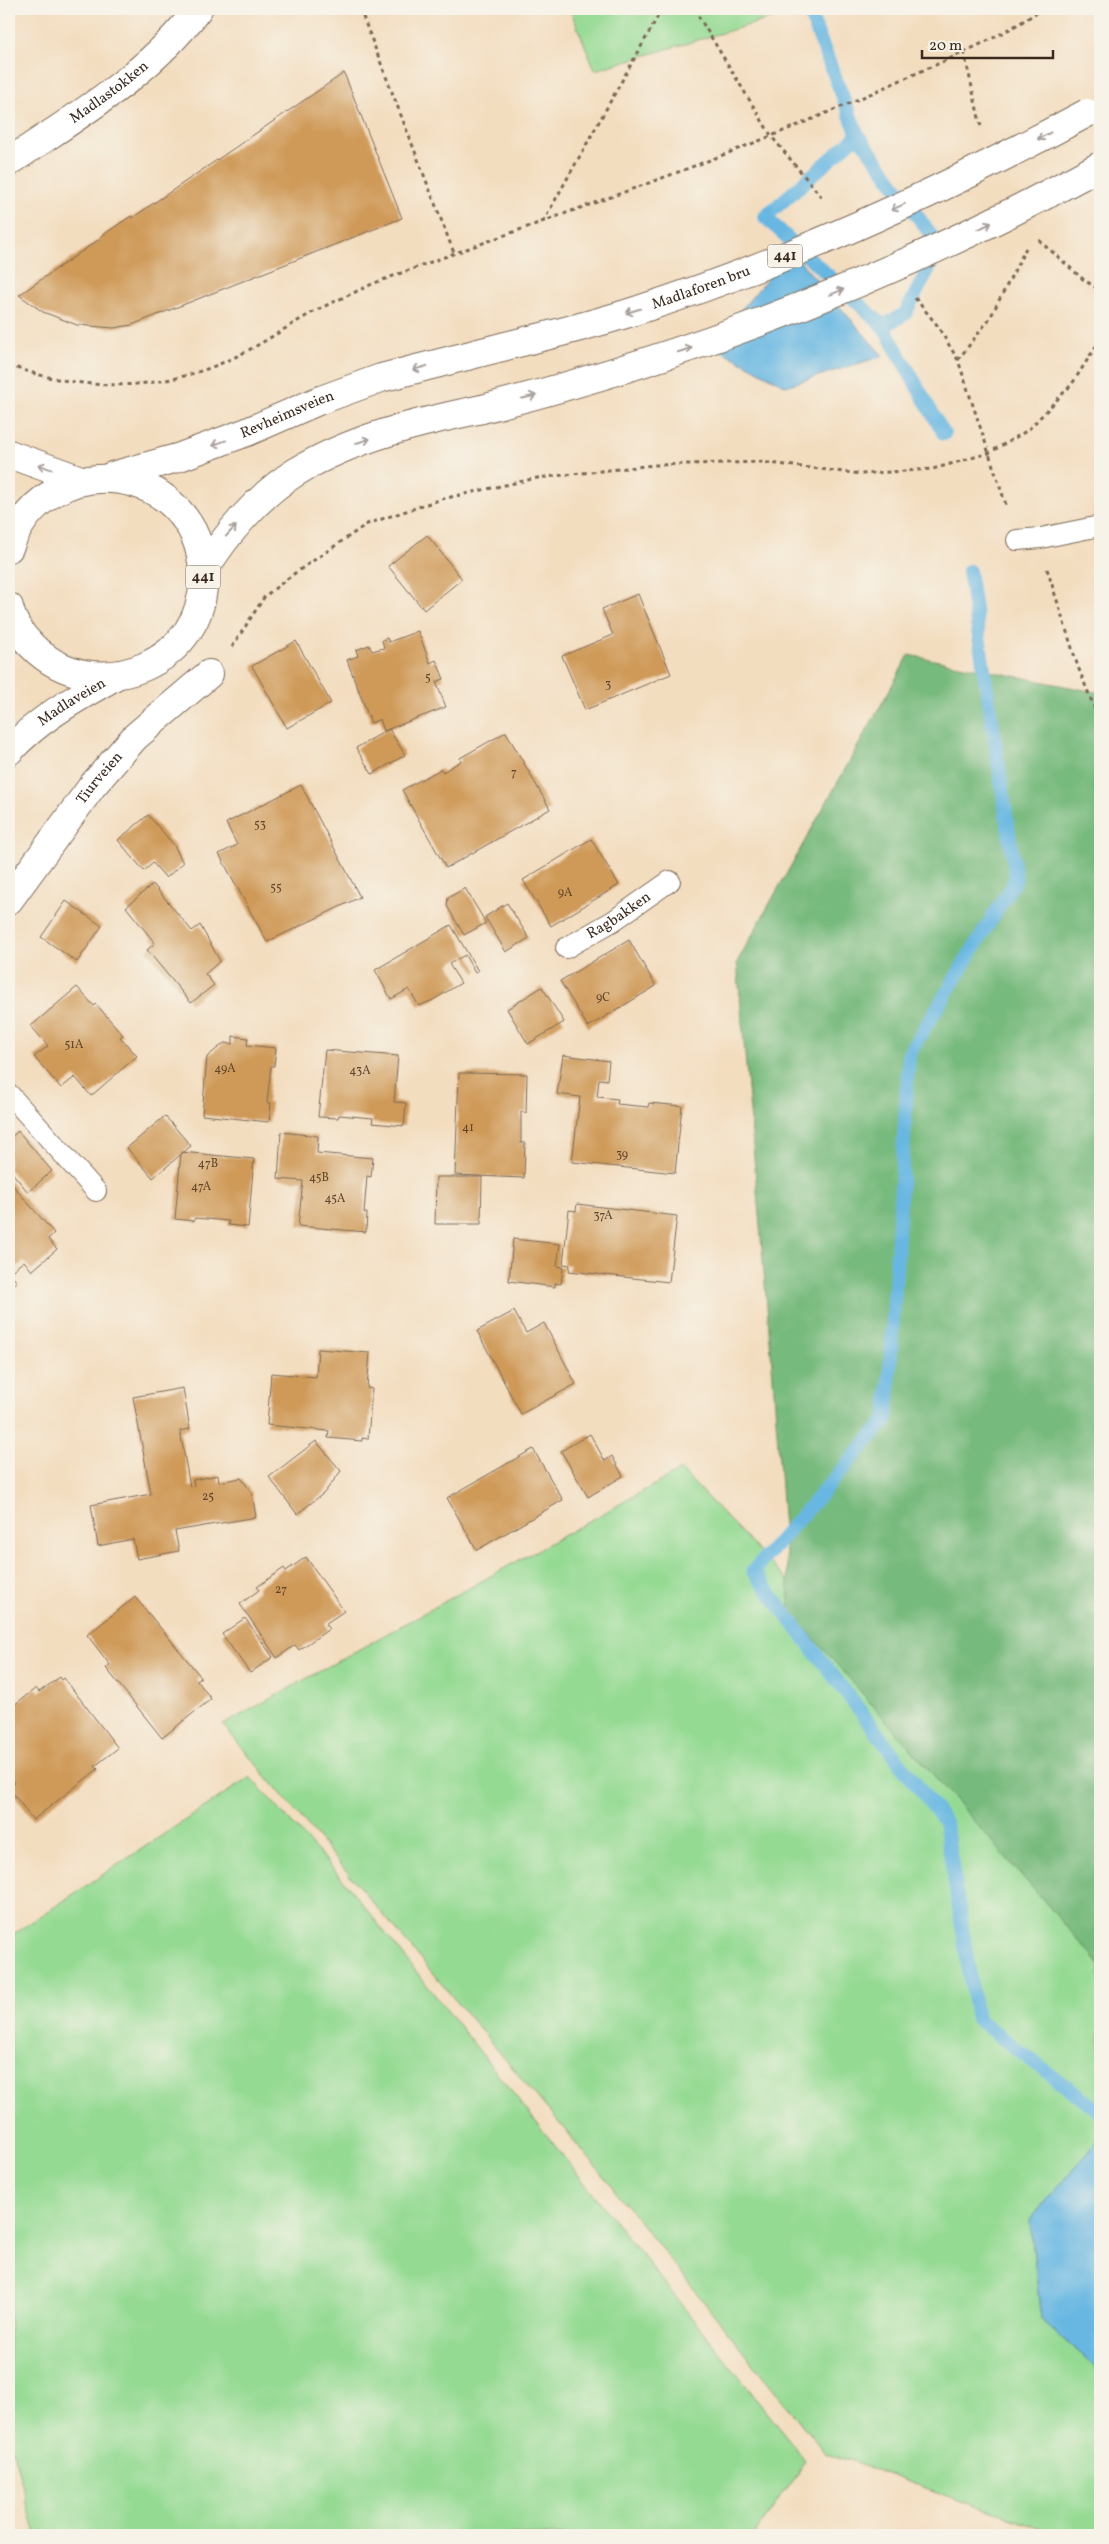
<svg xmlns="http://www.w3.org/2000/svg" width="1109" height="2544" font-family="Vollkorn,serif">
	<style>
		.green { fill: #94da93; stroke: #688258 }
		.forest { fill: #77ba7d; stroke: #59724e }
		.water { fill: #68b7e2; stroke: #527080 }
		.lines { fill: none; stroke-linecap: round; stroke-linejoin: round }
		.stream { stroke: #68b7e2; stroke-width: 14 }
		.building { fill: #cf9a59 }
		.lane-casing { stroke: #7b6956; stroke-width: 22 }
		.street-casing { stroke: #7b6956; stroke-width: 30 }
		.secondary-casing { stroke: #7b6956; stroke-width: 30 }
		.primary-casing { stroke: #7b6956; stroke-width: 30 }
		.path { stroke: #7b6956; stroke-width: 3; stroke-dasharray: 4 4; stroke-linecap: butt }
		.lane { stroke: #fff; stroke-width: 20 }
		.street { stroke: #fff; stroke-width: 28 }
		.secondary { stroke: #fff; stroke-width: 28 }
		.primary { stroke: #fff; stroke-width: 28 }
		.primary-bridge-casing { stroke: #7b6956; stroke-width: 30; stroke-linecap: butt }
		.primary-bridge { stroke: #fff; stroke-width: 28 }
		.oneway { stroke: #a79f9a }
		.labels { text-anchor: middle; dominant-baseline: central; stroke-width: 4; stroke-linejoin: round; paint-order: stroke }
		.number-label { font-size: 12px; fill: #60462d }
		.shield { fill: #f7f3e8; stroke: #73665b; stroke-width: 1 }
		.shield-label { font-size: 14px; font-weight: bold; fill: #3b2a1e }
		.street-label { font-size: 15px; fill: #3b2a1e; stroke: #f7f3e8 }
	</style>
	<rect width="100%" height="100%" fill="#f7f3e8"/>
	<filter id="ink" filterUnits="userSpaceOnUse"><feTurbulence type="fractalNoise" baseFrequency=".02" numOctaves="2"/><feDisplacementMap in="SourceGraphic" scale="10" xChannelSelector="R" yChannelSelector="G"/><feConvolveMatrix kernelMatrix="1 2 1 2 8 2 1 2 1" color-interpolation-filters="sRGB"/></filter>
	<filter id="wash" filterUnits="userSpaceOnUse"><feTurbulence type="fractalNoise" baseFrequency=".0096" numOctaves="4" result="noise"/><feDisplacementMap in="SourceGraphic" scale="20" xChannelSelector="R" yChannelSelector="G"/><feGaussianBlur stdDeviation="1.12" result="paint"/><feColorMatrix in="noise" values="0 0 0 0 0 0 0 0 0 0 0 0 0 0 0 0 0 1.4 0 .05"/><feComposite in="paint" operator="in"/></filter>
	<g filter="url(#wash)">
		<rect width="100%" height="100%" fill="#f3ddbf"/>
		<g class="green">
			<path d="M570 9H804L595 70Z"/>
			<path d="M681 1470 1100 1906V2138L1030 2220 1041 2319 1100 2372V2535H1058L824 2452 592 2162 223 1725Z"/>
			<path d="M250 1777 340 1876 806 2461 754 2535H36L9 2437V1937Z"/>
		</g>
		<path class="forest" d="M909 655 1100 693V1965L790 1611 772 1364 737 962Z"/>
		<g class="water">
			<path d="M791 251 883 356 786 386 711 345Z"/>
			<path d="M1100 2138V2372L1041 2319 1030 2220Z"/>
		</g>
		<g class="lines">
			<g class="stream">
				<path d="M808 9 858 135 940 247 905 314 883 326"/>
				<path d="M858 135 765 217 883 326 944 434"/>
				<path d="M969 571 1016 879 909 1054 887 1419 753 1571 945 1822 977 2019 1100 2112"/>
			</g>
		</g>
		<g id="blocks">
			<g class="building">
				<path d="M344 73 402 218 132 325 114 328 77 325 43 312 19 295 101 238 100 237 131 216 132 218Z"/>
				<path d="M427 535 462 579 424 610 388 566Z"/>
				<path d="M638 594 671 674 585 710 562 656 613 635 602 609Z"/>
				<path d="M418 631 430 663 436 660 444 679 436 682 446 707 389 729 405 755 372 774 356 748 389 729 384 731 380 719 371 723 347 660 358 656 356 650 369 645 372 651 384 648 382 640 387 638 389 642Z"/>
				<path d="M296 641 331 703 287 728 252 666Z"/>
				<path d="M506 732 550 809 446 868 402 790 441 769 443 772 461 761 460 758Z"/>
				<path d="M301 785 360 897 267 942 219 854 237 845 226 823Z"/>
				<path d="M148 815 174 845 183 863 166 878 153 863 144 871 118 840Z"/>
				<path d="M591 839 619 885 551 926 523 880Z"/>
				<path d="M153 884 192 931 200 925 220 961 205 974 214 985 191 1003 147 950 155 943 126 907Z"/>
				<path d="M465 888 486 923 464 935 447 906 448 898Z"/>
				<path d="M66 901 102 926 77 962 41 937Z"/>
				<path d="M507 903 529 938 506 952 485 917Z"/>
				<path d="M451 925 478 971 475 973 465 955 449 964 461 983 433 1000 419 1006 409 989 391 999 375 970Z"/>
				<path d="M629 940 656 986 588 1027 560 981Z"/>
				<path d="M77 987 94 1006 96 1004 123 1035 120 1037 137 1056 91 1096 75 1077 61 1088 34 1057 48 1046 31 1026Z"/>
				<path d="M542 987 564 1022 528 1044 507 1009Z"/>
				<path d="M233 1036 248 1038 247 1045 276 1048 274 1066H271L267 1103H271L269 1122 202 1115 207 1057 224 1043 233 1044Z"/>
				<path d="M325 1050 398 1056 394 1102 406 1103 404 1126 372 1123 373 1118 339 1115 338 1118 318 1117Z"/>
				<path d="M563 1055 609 1061 607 1080 599 1079 597 1097 618 1099 617 1104 648 1107 649 1103 682 1106 675 1173 572 1162 580 1097 557 1094Z"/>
				<path d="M459 1073 527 1074 526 1113 521 1112V1143H525L524 1178 455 1175Z"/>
				<path d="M165 1116 191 1146 153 1178 127 1148Z"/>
				<path d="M18 1131 52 1171 28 1192 9 1169V1139Z"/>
				<path d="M281 1132 318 1136 317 1153 373 1158 371 1177 367 1176 364 1213H367L366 1232 298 1226 303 1181 278 1179Z"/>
				<path d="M181 1152 254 1159 248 1227 228 1225 229 1221 195 1218 194 1221 175 1219Z"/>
				<path d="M436 1177H482L481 1224H435Z"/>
				<path d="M9 1181 54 1233 48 1239 57 1249 32 1271 24 1261 9 1273 17 1282 9 1289Z"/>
				<path d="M577 1204 677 1216 669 1282 569 1271 570 1265 563 1264 569 1210 576 1211Z"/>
				<path d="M513 1239 560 1244 557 1266 563 1267 561 1284 555 1283V1287L509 1281Z"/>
				<path d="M514 1311 526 1333 544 1323 576 1384 521 1414 477 1331Z"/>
				<path d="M318 1349 370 1353 367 1388 372 1389 368 1439 362 1438V1441L328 1438 329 1431 267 1425 271 1373 316 1377Z"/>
				<path d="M183 1388 190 1429 180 1431 190 1487 194 1486 193 1480 218 1475 219 1482 241 1478 252 1493 256 1517 175 1531 179 1551 137 1559 133 1539 98 1546 91 1505 151 1494 133 1397Z"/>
				<path d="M590 1434 605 1461 612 1456 623 1476 588 1497 561 1451Z"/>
				<path d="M316 1441 341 1471 324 1493 297 1514 269 1477Z"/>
				<path d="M533 1449 563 1500 477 1550 447 1498Z"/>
				<path d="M306 1557 344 1611 325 1624 329 1629 299 1650 295 1645 277 1658 240 1604 259 1590 257 1587 284 1568 286 1571Z"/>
				<path d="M135 1597 201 1677 197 1680 211 1699 162 1738 106 1668 110 1665 87 1635Z"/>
				<path d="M245 1618 273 1657 250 1673 222 1634Z"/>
				<path d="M60 1677 62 1680 64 1678 118 1748 95 1766 98 1769 33 1820 9 1788 15 1783 9 1775V1709L36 1688 39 1692Z"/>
			</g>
		</g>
	</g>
	<g filter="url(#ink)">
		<use href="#blocks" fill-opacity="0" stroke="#7b6956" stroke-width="1"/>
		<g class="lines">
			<g class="lane-casing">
				<g id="lane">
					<path d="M1017 540 1041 538 1100 526"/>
					<path id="s1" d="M566 948 613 921 670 881"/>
					<path d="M9 1094 96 1191"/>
				</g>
			</g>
			<g class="street-casing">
				<g id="street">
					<path id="s2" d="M9 162C76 116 149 75 198 9"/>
					<path id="s3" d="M9 900 93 785 135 737 209 674"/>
				</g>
			</g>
			<g class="secondary-casing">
				<path id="secondary" d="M9 454 81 480"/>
			</g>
			<g class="primary-casing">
				<g id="primary">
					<path id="s4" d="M112 476 177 458 247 432 318 401 381 378 467 356"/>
					<path d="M9 548C48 442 196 464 203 571 210 663 95 710 32 646 21 635 12 622 9 607"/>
					<path d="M203 572C225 535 259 495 296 472 352 438 419 422 482 409"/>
					<path id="s5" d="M9 751C39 718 77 698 115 676"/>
				</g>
			</g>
			<g class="path">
				<path d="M360 9 454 253"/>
				<path d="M694 9 772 137 824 200"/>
				<path d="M964 52 981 127"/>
				<path d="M543 222 662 9"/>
				<path d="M1039 240 1084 280 1100 290"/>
				<path d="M915 298 937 325 958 360 1007 508"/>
				<path d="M958 360 990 318 1026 248"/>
				<path d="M9 365C85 394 168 392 241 354 267 341 291 324 317 310 335 301 354 293 372 284 543 219 717 164 883 88 936 64 994 42 1042 9"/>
				<path d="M1047 569 1078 667 1100 722"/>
				<path d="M232 647 265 596 295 573 367 524 442 499 537 478 654 465 761 462 861 474 933 469 989 453 1028 430 1072 384 1100 340"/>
			</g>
			<use href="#lane" class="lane"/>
			<use href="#street" class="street"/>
			<use href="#secondary" class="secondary"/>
			<use href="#primary" class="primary"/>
			<g class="primary-bridge-casing">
				<g id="primary-bridge">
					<path id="s6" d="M467 356C523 341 580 329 635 311 791 261 942 191 1087 113"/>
					<path d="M482 409C698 354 905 273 1100 166"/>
				</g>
			</g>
			<use href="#primary-bridge" class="primary-bridge"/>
		</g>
		<defs><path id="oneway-shaft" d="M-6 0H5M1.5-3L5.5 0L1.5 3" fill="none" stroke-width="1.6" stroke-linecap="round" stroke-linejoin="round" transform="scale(1.25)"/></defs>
		<g class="oneway">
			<use href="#oneway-shaft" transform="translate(1044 136) rotate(152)"/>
			<use href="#oneway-shaft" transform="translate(898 207) rotate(155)"/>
			<use href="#oneway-shaft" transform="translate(985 226) rotate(-26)"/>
			<use href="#oneway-shaft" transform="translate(837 292) rotate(-22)"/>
			<use href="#oneway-shaft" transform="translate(633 311) rotate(163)"/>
			<use href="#oneway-shaft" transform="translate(685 350) rotate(-18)"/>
			<use href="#oneway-shaft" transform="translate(420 368) rotate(165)"/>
			<use href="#oneway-shaft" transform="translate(529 397) rotate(-14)"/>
			<use href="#oneway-shaft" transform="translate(363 441) rotate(-18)"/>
			<use href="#oneway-shaft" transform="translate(219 443) rotate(160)"/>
			<use href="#oneway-shaft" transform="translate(45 467) rotate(-160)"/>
			<use href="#oneway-shaft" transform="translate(231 531) rotate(-47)"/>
		</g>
	</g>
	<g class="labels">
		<g class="number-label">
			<text x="428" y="678">5</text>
			<text x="608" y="685">3</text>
			<text x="514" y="773">7</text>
			<text x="260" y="825">53</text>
			<text x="276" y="888">55</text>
			<text x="565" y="893">9A</text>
			<text x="603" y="998">9C</text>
			<text x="74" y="1045">51A</text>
			<text x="225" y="1069">49A</text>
			<text x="360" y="1071">43A</text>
			<text x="468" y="1128">41</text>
			<text x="622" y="1155">39</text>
			<text x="208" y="1164">47B</text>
			<text x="319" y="1178">45B</text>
			<text x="201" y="1187">47A</text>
			<text x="335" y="1199">45A</text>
			<text x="603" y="1216">37A</text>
			<text x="208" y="1497">25</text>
			<text x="281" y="1590">27</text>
		</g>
		<g class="shield">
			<rect x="767.5" y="244.5" width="35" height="23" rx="4"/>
			<rect x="185.5" y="565.5" width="35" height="23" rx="4"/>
		</g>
		<g class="shield-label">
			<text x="785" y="256">441</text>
			<text x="203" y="577">441</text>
		</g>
		<g class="street-label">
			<text stroke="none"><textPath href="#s2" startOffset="122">Madlastokken</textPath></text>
			<text stroke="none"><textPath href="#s6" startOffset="244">Madlaforen bru</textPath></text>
			<text stroke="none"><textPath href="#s4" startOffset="186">Revheimsveien</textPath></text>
			<text stroke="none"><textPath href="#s5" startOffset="80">Madlaveien</textPath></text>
			<text stroke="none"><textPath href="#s3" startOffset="152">Tiurveien</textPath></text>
			<text stroke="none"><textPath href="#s1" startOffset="62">Ragbakken</textPath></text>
		</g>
	</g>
	<rect width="1109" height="2544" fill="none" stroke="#f7f3e8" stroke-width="30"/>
	<path d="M922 50v8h131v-8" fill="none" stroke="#3b2a1e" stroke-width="2.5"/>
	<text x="929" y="50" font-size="15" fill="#3b2a1e" stroke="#f7f3e8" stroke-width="4" paint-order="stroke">20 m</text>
</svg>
